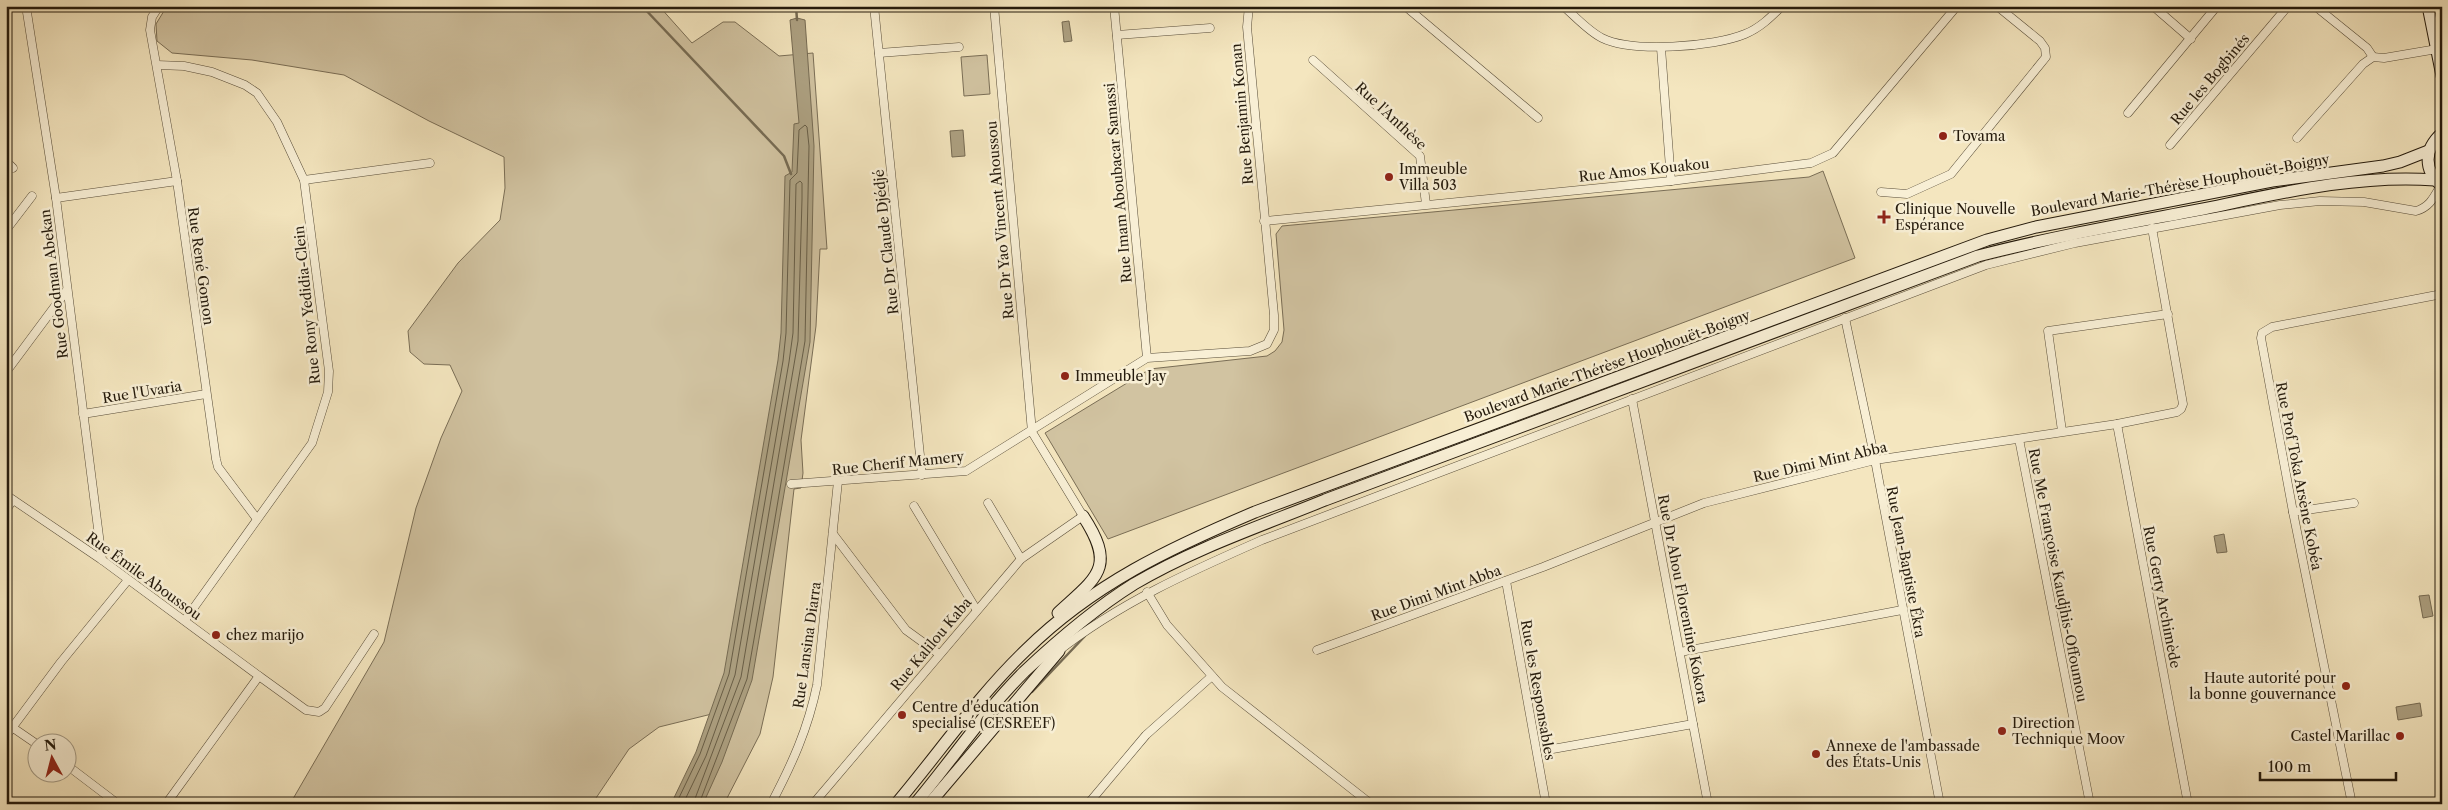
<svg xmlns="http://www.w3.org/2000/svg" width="2448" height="810" font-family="'Libre Caslon Text',serif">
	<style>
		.green { fill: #d1c3a1; stroke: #7a6e56 }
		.water { fill: #ada182; stroke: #766b53 }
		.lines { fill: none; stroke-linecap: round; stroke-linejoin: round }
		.shore { stroke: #685e47; stroke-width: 1 }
		.stream { stroke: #766b53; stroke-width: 2.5 }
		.minor-casing { stroke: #584d39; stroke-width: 9 }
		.secondary-casing { stroke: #241a0c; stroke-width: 13 }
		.minor { stroke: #f8efd5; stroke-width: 8 }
		.secondary { stroke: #f8efd5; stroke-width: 11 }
		.poi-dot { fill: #8f2418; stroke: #f8efd5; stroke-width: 2 }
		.labels { text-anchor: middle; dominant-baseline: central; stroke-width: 5; stroke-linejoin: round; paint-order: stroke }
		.street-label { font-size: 14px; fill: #241a0c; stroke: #f8efd5 }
		.poi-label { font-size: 14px; fill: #241a0c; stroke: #f8efd5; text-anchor: start }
	</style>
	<rect width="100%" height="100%" fill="#f4e6bf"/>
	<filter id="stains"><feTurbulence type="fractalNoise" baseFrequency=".004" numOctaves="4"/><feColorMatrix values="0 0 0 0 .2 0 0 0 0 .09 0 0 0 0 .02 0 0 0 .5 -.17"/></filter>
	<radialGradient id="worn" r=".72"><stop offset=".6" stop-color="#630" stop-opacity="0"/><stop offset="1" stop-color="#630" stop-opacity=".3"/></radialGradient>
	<g class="green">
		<path d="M167 6H659L692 43 723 22H735L779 56 813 53 827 249H820L816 326 801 440 803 473 801 488 794 489 773 677 760 734 724 804H688L728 710 659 727 629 749 592 804H290L384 642 416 508 441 438 462 391 450 365 424 364 410 352 408 331 458 263 500 220 505 188 504 157 429 121 344 75 252 60 172 53 157 41 156 24Z"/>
		<path d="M987 55 990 94 964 96 961 57Z"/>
		<path d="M2442 140V180C2430 163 2428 156 2442 140Z"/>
		<path d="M1823 171 1855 258 1108 539 1045 433 1150 369 1267 356 1275 351 1282 342 1284 330 1276 234 1282 226 1809 177Z"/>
	</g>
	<g class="water">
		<path d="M797 18 805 20 814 146 810 342 752 680 722 762 703 804H671L696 752 724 673 778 360 781 333 785 176 792 172 794 124 799 123 790 20Z"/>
		<path d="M1069 21 1072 41 1064 42 1062 22Z"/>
		<path d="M963 130 965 156 952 157 950 131Z"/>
		<path d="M2224 534 2227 552 2217 553 2214 536Z"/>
		<path d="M2429 595 2433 616 2423 618 2419 596Z"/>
		<path d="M2420 703 2422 716 2398 720 2396 707Z"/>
	</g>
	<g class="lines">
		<g class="shore">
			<path d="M676 804 700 754 729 674 783 361 786 333 790 180 797 173 799 130 805 125 807 127 809 146 805 341 770 548 747 679 699 804"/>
			<path d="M683 804 706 756 735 675 789 362 793 333 796 184 800 181 802 183V199L798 341 741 677 693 804"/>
		</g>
		<g class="stream">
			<path d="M642 6 784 156 791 174"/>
			<path d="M796 6 797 20"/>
			<path d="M1032 692 1085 636"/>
		</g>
		<g class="minor-casing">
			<g id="minor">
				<path d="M26 6 56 198 102 560"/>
				<path d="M159 6 152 17 150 30 177 181 216 459 218 467 257 519"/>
				<path d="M874 6 922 475"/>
				<path d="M1114 6 1147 358"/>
				<path d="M1405 6 1538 118"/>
				<path d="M1563 6C1575 16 1588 31 1602 38 1632 53 1714 47 1745 34 1760 28 1771 17 1782 6"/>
				<path d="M2153 6 2191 39"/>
				<path d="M2315 6 2367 48 2373 57"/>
				<path d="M1117 35 1210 28"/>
				<path d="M1661 48 1671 181"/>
				<path d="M879 53 959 47"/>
				<path d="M1313 60 1420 156 1426 204"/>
				<path d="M157 65 184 66 212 72 245 85 257 93 277 122 304 180 329 371 328 392 312 443 185 620"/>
				<path d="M2128 113 2217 6"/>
				<path d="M2297 138 2363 64 2373 57 2384 58 2437 49"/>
				<path d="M2170 145 2288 6"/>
				<path d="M6 161 13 168"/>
				<path d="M304 180 430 163"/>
				<path d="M1881 192 1907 194 1951 174 2046 57 2045 48 2040 41 1997 6"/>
				<path d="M56 198 177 181"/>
				<path d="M1264 221 1671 181 1811 163 1833 153 1957 6"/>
				<path d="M6 230 32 196"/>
				<path d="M1845 318 1875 460 1940 804"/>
				<path d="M6 372 67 290"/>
				<path d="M1632 399 1708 804"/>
				<path d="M83 414 206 394"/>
				<path d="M2117 424 2188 804"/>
				<path d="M2062 431 2048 331 2168 314"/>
				<path d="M2019 439 2090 804"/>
				<path d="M791 484 966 471 1147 358 1250 351 1267 344 1274 330V315L1247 27 1249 6"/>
				<path d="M6 495 102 560 259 676 166 804"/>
				<path d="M988 503 1021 559"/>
				<path d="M914 506 976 609"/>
				<path d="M6 510 13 500"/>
				<path d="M2293 512 2354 503"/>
				<path d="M833 534 906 630 939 654"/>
				<path d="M1506 581 1546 804"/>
				<path d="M1147 592 1167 625 1222 687 1371 804"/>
				<path d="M1317 650 1543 567 1704 503 1875 460 2117 424 2177 412 2181 409 2183 404 2152 228"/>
				<path d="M1680 652 1902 610"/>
				<path d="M1056 653C1119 603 1189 572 1262 540L1986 265 2075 243 2280 205 2320 201 2364 202 2416 211C2430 207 2434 197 2441 185"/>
				<path d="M259 676 306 710 319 712 325 708 374 634"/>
				<path d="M6 723 38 745"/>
				<path d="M6 736 61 662 128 580"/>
				<path d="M1547 750 1693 724"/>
				<path d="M68 766 118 804"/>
				<path d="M771 804C792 764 808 729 817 685L838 481"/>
				<path d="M813 804 1021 559 1083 516 1032 432 994 6"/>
				<path d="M1088 804 1146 735 1212 676"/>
				<path d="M2352 804 2293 512 2261 338 2262 333 2272 327 2442 294"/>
			</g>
		</g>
		<g class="secondary-casing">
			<g id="secondary">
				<path d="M2428 6 2442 76"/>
				<path d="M2442 133C2424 149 2423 170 2442 186"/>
				<path d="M1058 613C1097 577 1117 568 1083 516"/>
				<path d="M896 804C939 753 978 696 1026 650 1093 584 1170 548 1255 512L1987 240 2036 227 2272 181 2383 166 2400 162 2428 151"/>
				<path d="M915 804C952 760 984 712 1024 672 1058 640 1094 609 1134 584 1193 549 1261 526 1325 500L1978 256C2051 237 2125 224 2198 210 2276 194 2356 174 2435 180"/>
				<path d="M929 804 1059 651"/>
			</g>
		</g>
		<use href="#minor" class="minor"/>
		<use href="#secondary" class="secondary"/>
	</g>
	<g class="poi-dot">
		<circle cx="1943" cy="136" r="5"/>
		<circle cx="1389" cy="177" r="5"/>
		<path d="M1881.5 209.5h5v5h5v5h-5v5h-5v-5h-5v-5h5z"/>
		<circle cx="1065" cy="376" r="5"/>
		<circle cx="216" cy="635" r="5"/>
		<circle cx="2346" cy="686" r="5"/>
		<circle cx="902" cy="715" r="5"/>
		<circle cx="2002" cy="731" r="5"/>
		<circle cx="2400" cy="736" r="5"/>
		<circle cx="1816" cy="754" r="5"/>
	</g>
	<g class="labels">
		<g class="street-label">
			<text transform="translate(2210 79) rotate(-50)">Rue les Bogbinés</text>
			<text transform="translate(1242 114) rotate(-95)">Rue Benjamin Konan</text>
			<text transform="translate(1391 116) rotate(43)">Rue l'Anthèse</text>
			<text transform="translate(1644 170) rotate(-6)">Rue Amos Kouakou</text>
			<text transform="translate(1118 183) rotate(-95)">Rue Imam Aboubacar Samassi</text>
			<text transform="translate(2180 185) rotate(-10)">Boulevard Marie-Thérèse Houphouët-Boigny</text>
			<text transform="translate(1000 220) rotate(-95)">Rue Dr Yao Vincent Ahoussou</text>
			<text transform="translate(886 242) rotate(-96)">Rue Dr Claude Djédjé</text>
			<text transform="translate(201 266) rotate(82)">Rue René Gomon</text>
			<text transform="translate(54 284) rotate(-97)">Rue Goodman Abekan</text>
			<text transform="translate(307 305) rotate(-96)">Rue Rony Yedidia-Clein</text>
			<text transform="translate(1607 366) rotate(-20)">Boulevard Marie-Thérèse Houphouët-Boigny</text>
			<text transform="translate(142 392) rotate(-9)">Rue l'Uvaria</text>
			<text transform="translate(1820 462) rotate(-13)">Rue Dimi Mint Abba</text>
			<text transform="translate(898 463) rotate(-6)">Rue Cherif Mamery</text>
			<text transform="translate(2299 476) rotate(79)">Rue Prof Toka Arsène Kobéa</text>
			<text transform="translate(1906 562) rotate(79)">Rue Jean-Baptiste Ékra</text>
			<text transform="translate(2058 575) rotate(79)">Rue Me Françoise Kaudjhis-Offoumou</text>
			<text transform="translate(144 576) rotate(36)">Rue Émile Aboussou</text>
			<text transform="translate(1436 593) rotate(-20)">Rue Dimi Mint Abba</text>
			<text transform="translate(2162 597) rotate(79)">Rue Gerty Archimède</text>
			<text transform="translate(1683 599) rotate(79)">Rue Dr Ahou Florentine Kokora</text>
			<text transform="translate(931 644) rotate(-50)">Rue Kalilou Kaba</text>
			<text transform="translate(807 645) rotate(-82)">Rue Lansina Diarra</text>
			<text transform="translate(1538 690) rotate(80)">Rue les Responsables</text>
		</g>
		<g class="poi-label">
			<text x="1953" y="136">Tovama</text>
			<text x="1399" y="169">Immeuble<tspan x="1399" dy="16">Villa 503</tspan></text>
			<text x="1895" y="209">Clinique Nouvelle<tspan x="1895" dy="16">Espérance</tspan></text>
			<text x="1075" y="376">Immeuble Jay</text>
			<text x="226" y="635">chez marijo</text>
			<text x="2336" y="678" text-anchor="end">Haute autorité pour<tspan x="2336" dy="16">la bonne gouvernance</tspan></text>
			<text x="912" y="707">Centre d'éducation<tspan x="912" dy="16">specialisé (CESREEF)</tspan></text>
			<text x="2012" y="723">Direction<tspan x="2012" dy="16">Technique Moov</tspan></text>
			<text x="2390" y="736" text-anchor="end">Castel Marillac</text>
			<text x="1826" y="746">Annexe de l'ambassade<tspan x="1826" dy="16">des États-Unis</tspan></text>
		</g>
	</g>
	<rect width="2448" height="810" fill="none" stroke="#f4e6bf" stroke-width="25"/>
	<rect x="8" y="8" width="2433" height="795" fill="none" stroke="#241a0c" stroke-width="2.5"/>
	<rect x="12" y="12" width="2423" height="785" fill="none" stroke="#241a0c"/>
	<g transform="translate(52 758) rotate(353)"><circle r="24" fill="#f8efd5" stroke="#a39a85"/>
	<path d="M0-4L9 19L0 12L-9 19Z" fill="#8f2418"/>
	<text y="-8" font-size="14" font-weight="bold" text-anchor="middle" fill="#241a0c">N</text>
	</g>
	<path d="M2260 772v8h136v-8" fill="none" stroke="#241a0c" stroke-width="2.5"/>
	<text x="2268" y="772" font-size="15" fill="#241a0c" stroke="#f8efd5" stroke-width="4" paint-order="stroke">100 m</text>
	<rect width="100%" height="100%" filter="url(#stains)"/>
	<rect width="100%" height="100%" fill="url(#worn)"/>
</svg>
